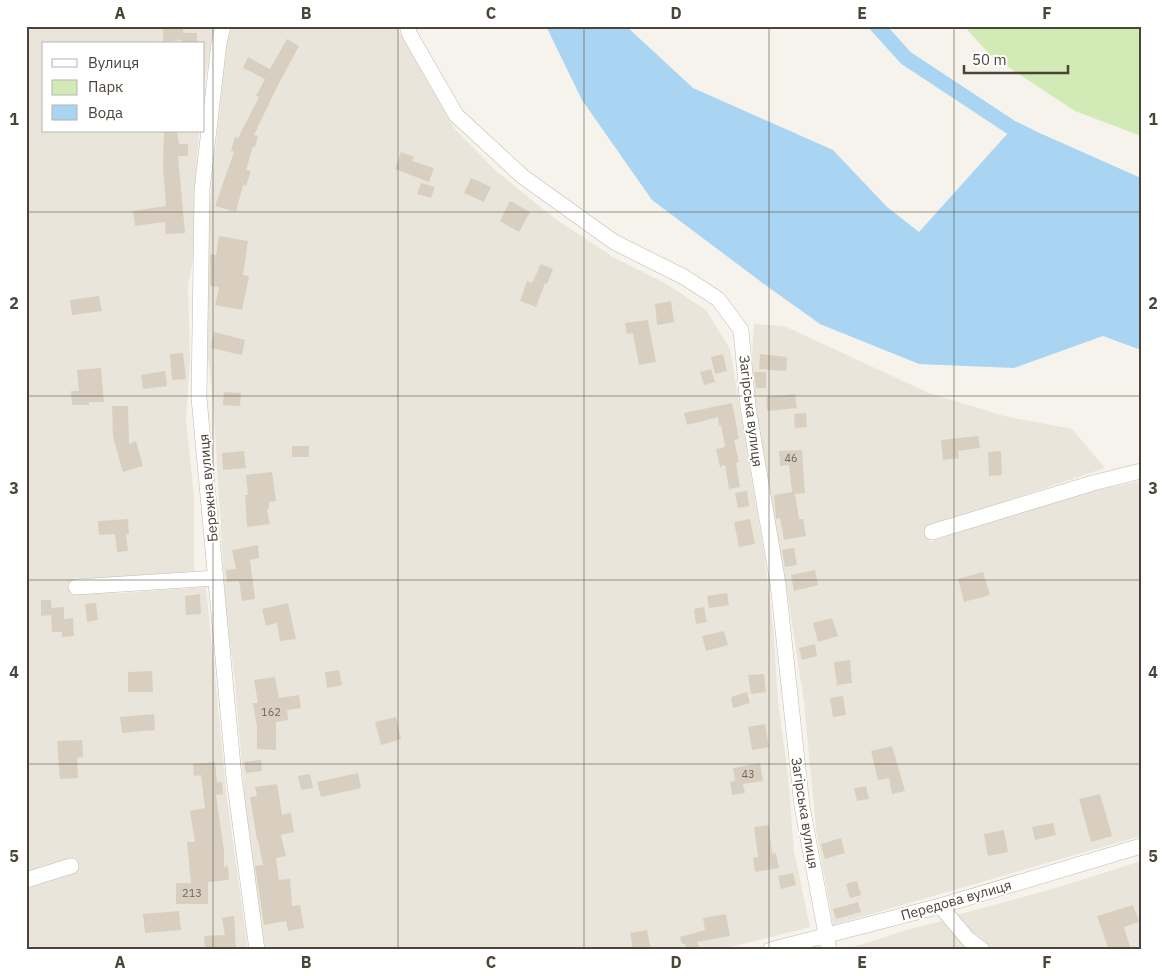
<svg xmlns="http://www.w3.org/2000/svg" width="1167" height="976" font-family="'IBM Plex Sans',sans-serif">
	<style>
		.residential { fill: #eae5da }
		.green { fill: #d2eab5 }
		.water { fill: #a9d4f2 }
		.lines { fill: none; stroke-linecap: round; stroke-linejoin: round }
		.canal { stroke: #a9d4f2; stroke-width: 15 }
		.building { fill: #d8cfc1 }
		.minor-casing { stroke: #c2bbae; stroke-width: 16 }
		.minor { stroke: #fff; stroke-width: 15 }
		.grid { fill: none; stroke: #4b4439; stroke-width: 1; stroke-opacity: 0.55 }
		.labels { text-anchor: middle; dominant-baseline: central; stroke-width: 4; stroke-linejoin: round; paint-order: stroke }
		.number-label { font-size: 11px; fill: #6e675b }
		.street-label { font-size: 14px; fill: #4b4439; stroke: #fff }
		.neatline { fill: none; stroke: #4b4439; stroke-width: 2 }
		.grid-label { font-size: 16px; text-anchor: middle; font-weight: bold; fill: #4b4439 }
	</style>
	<rect width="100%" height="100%" fill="#f6f3ec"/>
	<g class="residential">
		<path d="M26 26H215L204 83V44H44V131H199L194 195 195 250 188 285 190 357 186 421 194 496V571L120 578H74L72 594 122 593 206 587 227 799 248 950H26V889L76 871 75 863 26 876Z"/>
		<path d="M231 26H396L454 128 496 171 554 218 613 257 665 283 706 310 730 349 764 553 773 626 778 702 788 775 794 851 810 927 719 950H265L247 827 235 682 226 611 213 401 206 340 208 222 227 41Z"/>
		<path d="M754 324 784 326 929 393 1004 416 1072 429 1105 468 925 528 930 542 1041 504 1101 489 1141 481V836L833 925 816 829 804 702 787 591 750 388Z"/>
		<path d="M1141 861V950H991L981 945 954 916 1059 887Z"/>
		<path d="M942 921 968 950H844L910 929Z"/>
	</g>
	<path class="green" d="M964 26H1141V136L1075 111 990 55Z"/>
	<path class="water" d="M546 26H626L693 88 833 150 887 207 919 232 1017 123 1141 178V350L1103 336 1014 368 919 364 820 324 764 284 652 200 582 100Z"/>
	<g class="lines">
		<path class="canal" d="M877 26 906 58 1012 128 1029 136"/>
	</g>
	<g class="building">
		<path d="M163 26H183V33H197V44H181V40L163 42Z"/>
		<path d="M287 39 299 46 278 85 254 135 258 136 255 147 253 146 246 170 251 171 246 186 243 185 236 212 215 206 234 152 231 151 235 137 238 138 259 97 256 96 265 79 243 68 248 57 270 69Z"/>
		<path d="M164 131H177L179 144H188V156H178L185 233 166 234 165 222 135 226 133 211 166 206 163 168Z"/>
		<path d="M401 152 414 157 412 161 434 168 429 182 395 169Z"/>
		<path d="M471 178 491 187 484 202 464 193Z"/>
		<path d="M421 183 435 187 431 198 417 194Z"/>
		<path d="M510 201 530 212 519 232 500 221Z"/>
		<path d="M219 236 248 241 243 275 249 276 242 310 215 305 219 287 210 286V254L216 255Z"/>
		<path d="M541 264 553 269 547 284 545 283 536 307 520 301 527 281 532 283Z"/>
		<path d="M99 296 102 311 72 315 70 300Z"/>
		<path d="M671 301 674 322 657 325 655 304Z"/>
		<path d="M648 320 656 362 639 365 633 333 627 334 625 323Z"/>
		<path d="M214 332 245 340 242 355 211 348Z"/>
		<path d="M183 353 186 379 172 380 170 354Z"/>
		<path d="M723 354 727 371 715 374 711 357Z"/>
		<path d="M760 354 787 357 786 371 759 369Z"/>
		<path d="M101 368 104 402H89V405H72L71 391H79L77 370Z"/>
		<path d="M711 369 715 382 704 385 700 372Z"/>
		<path d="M165 371 167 386 143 389 141 375Z"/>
		<path d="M754 372H766V388H756Z"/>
		<path d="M224 392 241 393 240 406 223 405Z"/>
		<path d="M795 394 797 408 767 411 766 397Z"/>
		<path d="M732 403 739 439 734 440 739 462 736 463 740 487 729 489 725 465 720 467 716 449 725 447 721 425 719 426 718 417 687 425 684 413Z"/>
		<path d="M112 406H128L129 444 136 441 143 466 123 472 113 437Z"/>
		<path d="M806 413 807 427 795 428 794 414Z"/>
		<path d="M978 436 980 448 958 451 959 458 943 460 941 440Z"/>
		<rect x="292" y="446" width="17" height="11"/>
		<path d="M802 450 805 493 795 494 799 519H803L806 536 784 540 780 518 776 519 774 495 792 492 789 465 780 466 779 451Z"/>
		<path d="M244 451 246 468 223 470 222 453Z"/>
		<path d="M1001 451 1002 475 989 476 988 452Z"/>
		<path d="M272 472 276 501 269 502V509H267L270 524 247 527 245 495H248L246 475Z"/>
		<path d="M747 491 749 506 738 508 735 493Z"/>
		<path d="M128 519 129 534H126L128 551 117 552 115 534 99 535 98 521Z"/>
		<path d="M750 519 755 544 739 547 734 522Z"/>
		<path d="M258 545 259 558 250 560 255 599 242 601 239 581 227 582 226 570 236 569 232 550Z"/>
		<path d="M794 548 797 565 785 567 782 550Z"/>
		<path d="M815 570 818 585 794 591 791 575Z"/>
		<path d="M983 572 990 595 964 602 958 579Z"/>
		<path d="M727 593 729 605 709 608 707 596Z"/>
		<path d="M200 594 201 614 186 615 185 596Z"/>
		<path d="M41 600H51L52 615 41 616Z"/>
		<path d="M96 603 98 620 87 622 85 604Z"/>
		<path d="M288 603 296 639 280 641 277 623 266 626 262 609Z"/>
		<path d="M64 607V619L73 618 74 636 62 637V632H52L51 608Z"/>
		<path d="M704 607 707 622 696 624 694 609Z"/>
		<path d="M832 618 838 636 818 642 813 623Z"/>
		<path d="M724 631 728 645 706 651 702 636Z"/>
		<path d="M815 644 817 656 802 660 799 648Z"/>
		<path d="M850 660 852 683 837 685 834 662Z"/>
		<path d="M339 670 342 685 327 688 325 672Z"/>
		<path d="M152 671 153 692H128V672Z"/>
		<path d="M764 674 766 692 751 694 748 675Z"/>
		<path d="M275 677 279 698 299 695 301 708 287 710 288 720 276 722V750L257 749V727L253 703H258L254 680Z"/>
		<path d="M747 692 750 703 733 708 731 697Z"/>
		<path d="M843 696 846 715 833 717 830 698Z"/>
		<path d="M154 714 155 730 122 733 120 717Z"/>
		<path d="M396 717 401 739 381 745 375 722Z"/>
		<path d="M765 724 769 747 752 750 748 727Z"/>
		<path d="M82 740 83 757 77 758 78 778 60 779 57 741Z"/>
		<path d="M892 746 905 791 892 794 889 778 878 780 871 751Z"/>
		<path d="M261 760 262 771 246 773 244 762Z"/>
		<path d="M215 762 217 782H222L223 794 216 795 224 851V867L228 866 229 880 208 882V904H176V883H191L187 842H195L190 811 205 808 201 775 194 776 193 764Z"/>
		<path d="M760 763 763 781 743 784 745 793 732 795 730 782 735 781 733 768Z"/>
		<path d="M358 773 361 788 321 797 317 782Z"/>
		<path d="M310 774 313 788 301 790 298 776Z"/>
		<path d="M277 784 282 815 291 813 294 832 281 835 286 856 276 858 279 880 290 879 292 906 300 905 304 928 288 931 286 921 264 925 255 866 263 865 258 840H257L250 797 257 796 255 787Z"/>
		<path d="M866 786 869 799 857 801 854 788Z"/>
		<path d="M1100 794 1112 836 1091 842 1079 799Z"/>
		<path d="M1053 823 1056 835 1035 840 1032 827Z"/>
		<path d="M769 825 772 854 776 853 779 868 755 872 753 858 758 857 754 827Z"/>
		<path d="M1004 830 1008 852 988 856 984 834Z"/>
		<path d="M841 838 845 853 825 859 821 844Z"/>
		<path d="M793 873 796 885 781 889 778 876Z"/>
		<path d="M857 881 861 895 850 898 846 884Z"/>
		<path d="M858 902 861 912 836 919 833 909Z"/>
		<path d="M1133 905 1139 922 1124 927 1131 950H1109L1097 916Z"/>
		<path d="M179 911 181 930 145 933 143 914Z"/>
		<path d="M726 914 730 936 697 942 699 947 689 950H687L685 944H682L680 937 705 930 703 918Z"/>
		<path d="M234 916 236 950H205L204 936 225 935 222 918Z"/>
		<path d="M647 930 651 950H633L630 933Z"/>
	</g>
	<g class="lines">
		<g class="minor-casing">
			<g id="minor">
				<path d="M223 26 219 43 202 190 199 398 234 777 257 950"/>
				<path d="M407 26 410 35 456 115 522 176 614 242 684 277 718 299 741 330 748 407 778 584 802 806 829 950"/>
				<path d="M932 532 1093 483 1141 471"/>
				<path d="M76 587 216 578"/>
				<path d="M26 880 71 866"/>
				<path d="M940 906 968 939 982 950"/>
				<path d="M770 950 940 906 1141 846"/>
			</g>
		</g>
		<use href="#minor" class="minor"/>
	</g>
	<path class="grid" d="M213 26V950M398 26V950M584 26V950M769 26V950M954 26V950M26 212H1141M26 396H1141M26 580H1141M26 764H1141"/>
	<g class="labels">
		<g class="number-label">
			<text x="791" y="458">46</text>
			<text x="271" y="712">162</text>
			<text x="748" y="774">43</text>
			<text x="192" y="893">213</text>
		</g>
		<g class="street-label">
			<text transform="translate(751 411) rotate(83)">Загірська вулиця</text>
			<text transform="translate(208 488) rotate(-95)">Бережна вулиця</text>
			<text transform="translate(805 813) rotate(81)">Загірська вулиця</text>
			<text transform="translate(956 900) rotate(-16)">Передова вулиця</text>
		</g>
	</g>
	<rect width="1167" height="976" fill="none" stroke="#ffffff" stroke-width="55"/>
	<rect x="42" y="42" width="162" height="90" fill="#ffffff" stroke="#b7b4b0"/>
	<rect x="52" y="59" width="25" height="8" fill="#ffffff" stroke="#b7b4b0"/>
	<text x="88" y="68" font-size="15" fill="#4b4439">Вулиця</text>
	<rect x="52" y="80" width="25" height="15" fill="#d2eab5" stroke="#b7b4b0"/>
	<text x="88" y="92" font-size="15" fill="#4b4439">Парк</text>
	<rect x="52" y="105" width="25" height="15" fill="#a9d4f2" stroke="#b7b4b0"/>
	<text x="88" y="118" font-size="15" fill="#4b4439">Вода</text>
	<path d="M964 65v8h104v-8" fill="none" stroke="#4b4439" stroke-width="2.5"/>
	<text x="972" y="65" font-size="15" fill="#4b4439" stroke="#ffffff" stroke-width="4" paint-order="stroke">50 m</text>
	<rect x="28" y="28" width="1112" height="920" class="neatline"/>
	<g class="grid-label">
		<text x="120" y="19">A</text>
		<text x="306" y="19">B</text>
		<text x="491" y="19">C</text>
		<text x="676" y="19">D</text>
		<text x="862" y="19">E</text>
		<text x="1047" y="19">F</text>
		<text x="14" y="125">1</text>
		<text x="1153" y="125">1</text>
		<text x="14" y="309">2</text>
		<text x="1153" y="309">2</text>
		<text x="14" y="494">3</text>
		<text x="1153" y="494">3</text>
		<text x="14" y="678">4</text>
		<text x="1153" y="678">4</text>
		<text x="14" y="862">5</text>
		<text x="1153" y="862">5</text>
		<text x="120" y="968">A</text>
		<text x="306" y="968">B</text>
		<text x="491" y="968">C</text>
		<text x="676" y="968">D</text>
		<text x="862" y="968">E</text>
		<text x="1047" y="968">F</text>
	</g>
</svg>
